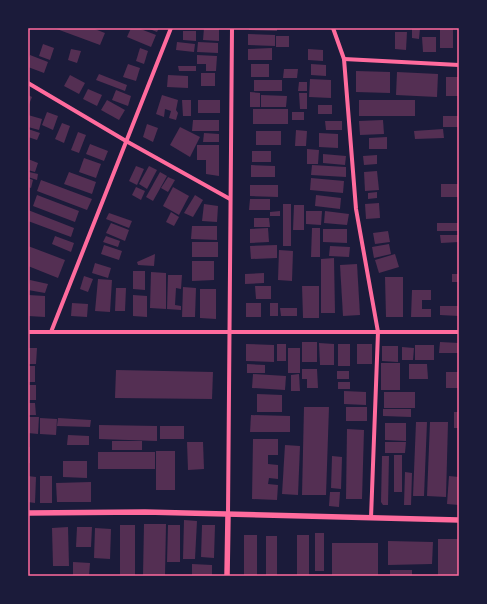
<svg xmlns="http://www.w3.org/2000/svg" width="487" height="604" font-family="Jost,sans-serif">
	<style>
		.building { fill: #542f53 }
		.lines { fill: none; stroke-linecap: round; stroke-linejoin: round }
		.minor { stroke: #ff6b9d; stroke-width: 4 }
		.tertiary { stroke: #ff6b9d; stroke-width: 5.5 }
		.neatline { fill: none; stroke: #ff6b9d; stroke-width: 1.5 }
	</style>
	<rect width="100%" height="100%" fill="#1b1b3a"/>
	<g class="building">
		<path d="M54 28H92L105 33 100 45Z"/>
		<path d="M131 28H138L156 35 151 47 127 37Z"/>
		<path d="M147 28H159L157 32Z"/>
		<path d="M204 28H219V41L203 40Z"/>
		<path d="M249 28H277V31L249 30Z"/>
		<path d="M412 28H420L419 39 412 38Z"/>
		<rect x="440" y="29" width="13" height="19"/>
		<path d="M183 31H196V41L183 40Z"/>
		<path d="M395 32H407L406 50 395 49Z"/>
		<path d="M248 34 275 35V46L248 45Z"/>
		<rect x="276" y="36" width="13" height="11"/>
		<path d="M422 37H436V52H423Z"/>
		<path d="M177 42 195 44 194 52 176 50Z"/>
		<path d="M198 42 218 43V53L197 52Z"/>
		<path d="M43 44 54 48 50 60 39 56Z"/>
		<path d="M140 48 148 51 144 64 136 61Z"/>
		<path d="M272 48V60H248V49Z"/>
		<path d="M71 49 81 51 77 63 68 60Z"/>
		<path d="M308 49 323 50V61L308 60Z"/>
		<path d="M30 55 48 62 44 73 28 67V61Z"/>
		<path d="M197 55 217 56 216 71H206V64H197Z"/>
		<path d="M128 64 140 68 136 81 123 77Z"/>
		<rect x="251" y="64" width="18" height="13"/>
		<path d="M311 64 326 65V76L311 75Z"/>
		<path d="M178 66H196V71H179Z"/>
		<path d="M284 69H298L297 78H283Z"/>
		<path d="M356 71 390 72V93L356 92Z"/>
		<path d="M397 72 438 74 437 97 396 95Z"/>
		<rect x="201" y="73" width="14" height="13"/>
		<path d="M99 74 127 85 125 91 96 80Z"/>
		<path d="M70 75 85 83 79 94 64 86Z"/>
		<path d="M168 75 188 76V88L167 87Z"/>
		<rect x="446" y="77" width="13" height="19"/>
		<path d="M310 79 331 80V98L309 97Z"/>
		<rect x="254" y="80" width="28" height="11"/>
		<path d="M299 82H307V91H298Z"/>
		<path d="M88 89 102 95 97 106 83 99Z"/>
		<path d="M116 90 131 96 128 106 112 100Z"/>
		<path d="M250 92 260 93V107H250Z"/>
		<path d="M299 93H307V109H300Z"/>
		<path d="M28 95 32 97 28 107Z"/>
		<path d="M162 95 178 100 176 110 178 113 176 120 169 118 171 111 165 109 164 117 156 114Z"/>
		<path d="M261 95 287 96 286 107H261Z"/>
		<path d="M107 100 125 110 119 120 101 110Z"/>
		<path d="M182 100H191V116H183Z"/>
		<rect x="198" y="100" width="22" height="13"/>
		<rect x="359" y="100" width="56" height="16"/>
		<rect x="318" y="105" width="14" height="9"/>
		<rect x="253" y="109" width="35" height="15"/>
		<path d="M47 112 58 116 53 130 42 125Z"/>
		<rect x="292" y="112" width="12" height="8"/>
		<path d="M28 115 42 119 39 130 28 127Z"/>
		<rect x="443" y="116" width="16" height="11"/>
		<path d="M193 120H219V131H192Z"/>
		<path d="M383 120 384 134 360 135 359 121Z"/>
		<path d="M325 121H342V130H326Z"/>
		<path d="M62 123 70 126 64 143 55 139Z"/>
		<path d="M147 124 158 128 153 142 143 137Z"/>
		<path d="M180 127 200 137 190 157 170 145Z"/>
		<path d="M28 129 40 133 37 140 28 137Z"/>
		<path d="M443 129 444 138 415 139 414 131Z"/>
		<path d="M296 130 307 131 306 146H295Z"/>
		<rect x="256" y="131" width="25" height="14"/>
		<path d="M78 132 86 135 79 153 71 150Z"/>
		<path d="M204 133 219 134V142H203Z"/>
		<path d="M319 133 338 134V148L319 147Z"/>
		<path d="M387 137V149H369V138Z"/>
		<path d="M90 144 108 151 104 161 86 154Z"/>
		<path d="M197 145H219V176L206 174V160H197Z"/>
		<path d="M307 149 319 150 318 164H307Z"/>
		<rect x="252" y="151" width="19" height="11"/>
		<path d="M323 154 346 156 345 165 323 163Z"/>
		<path d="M377 155V164L364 165 363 156Z"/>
		<path d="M84 158 101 164 96 178 79 172Z"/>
		<path d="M28 159 38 163 35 172 28 170Z"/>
		<path d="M251 165 275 166V177H251Z"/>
		<path d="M312 165 346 167V177L311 175Z"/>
		<path d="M136 166 144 169 137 185 129 181Z"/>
		<path d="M149 166 157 170 147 189 139 184Z"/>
		<path d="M377 171 379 190 365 191 364 172Z"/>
		<path d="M29 172 38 174 37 180 28 177Z"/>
		<path d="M69 172 96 182 92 194 64 184Z"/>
		<path d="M160 172 167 176 153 201 146 197Z"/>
		<path d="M168 177 175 180 168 192 161 188Z"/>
		<path d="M28 178 33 180 31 188 28 187Z"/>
		<path d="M311 178 344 181 343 193 310 190Z"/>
		<path d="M41 180 92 199 87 210 37 191Z"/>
		<rect x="441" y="184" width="18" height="13"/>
		<path d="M250 185H278V197L250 196Z"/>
		<path d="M136 187 145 191 141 200 132 195Z"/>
		<path d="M173 187 189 196 179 215 163 206Z"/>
		<path d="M377 192V198L368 199V193Z"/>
		<path d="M37 195 79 211 75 222 33 206Z"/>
		<path d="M195 195 203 200 193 217 184 213Z"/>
		<path d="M316 195 341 198 340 209 315 206Z"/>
		<path d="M250 199H270V210H249Z"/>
		<path d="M379 203 380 218 366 219 365 204Z"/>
		<path d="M204 204 218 206 217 222 202 221Z"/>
		<rect x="283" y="204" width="8" height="42"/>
		<path d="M294 205H304V230H293Z"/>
		<path d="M28 210 74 228 71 237 28 221Z"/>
		<path d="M280 211V216H270V212Z"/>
		<path d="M306 211H322L321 225 306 224Z"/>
		<path d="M325 211 349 214 347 225 324 223Z"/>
		<path d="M171 212 179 217 174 226 166 222Z"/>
		<path d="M109 213 132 221 129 228 106 219Z"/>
		<path d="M254 218H269L270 227H254Z"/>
		<path d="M111 223 129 230 125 241 106 233Z"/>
		<rect x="437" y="223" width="22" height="8"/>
		<path d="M192 226H217V240L191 239Z"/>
		<path d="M268 228 269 242 250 243V229Z"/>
		<path d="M312 228H320V257H311Z"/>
		<path d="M323 229H347V243L323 242Z"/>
		<path d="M388 231 390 242 375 244 373 233Z"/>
		<path d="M440 235H459V242L441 243Z"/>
		<path d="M55 236 74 243 71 252 52 244Z"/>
		<path d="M106 236 120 241 118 247 103 242Z"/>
		<rect x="192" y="242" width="26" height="15"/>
		<path d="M389 244 391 254 374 258 372 247Z"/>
		<path d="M104 245 122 251 119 260 101 254Z"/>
		<path d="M277 245V258L251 259 250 246Z"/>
		<path d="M28 246 65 260 58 278 28 266Z"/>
		<path d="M330 246 350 247 349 257 329 256Z"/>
		<path d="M279 250 293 251 292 281 278 280Z"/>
		<path d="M155 254 154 266 138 265 137 262Z"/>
		<path d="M395 254 399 267 379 273 375 260Z"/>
		<path d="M334 258 335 313H321V259Z"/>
		<path d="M192 261H214V280L192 281Z"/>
		<path d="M95 263 111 268 108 278 92 273Z"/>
		<path d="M357 264 360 315 343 316 340 265Z"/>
		<path d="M133 271H145V290L133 289Z"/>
		<path d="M151 272 166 273V309L150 308Z"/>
		<path d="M264 273V283L245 284V274Z"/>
		<rect x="452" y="274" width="7" height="8"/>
		<path d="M168 275H182L181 289 176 288 175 305 181 306V310L167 309Z"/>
		<path d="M84 276 93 279 88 292 80 289Z"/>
		<path d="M385 277H403V317H386Z"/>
		<path d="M98 279 112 280 110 312 95 311Z"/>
		<path d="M30 280 48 284 45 293 28 290Z"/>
		<path d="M255 286H271V299H256Z"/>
		<path d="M302 286H319V318H303Z"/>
		<path d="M183 287 196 288 195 317H182Z"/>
		<path d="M116 288H126L125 311H115Z"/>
		<path d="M200 289H216V319L200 318Z"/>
		<path d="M412 290H431V300H422V309H431V317H411Z"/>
		<path d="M28 295 45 296V317L28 316Z"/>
		<path d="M133 295 147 296V317L133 316Z"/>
		<path d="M72 303 88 304 87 317 71 316Z"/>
		<rect x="246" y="303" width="15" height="14"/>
		<rect x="270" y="303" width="8" height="13"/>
		<path d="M440 306H459V316L440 315Z"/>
		<path d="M280 308H297V316H281Z"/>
		<rect x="302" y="342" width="15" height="20"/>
		<path d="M440 342 459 343V353H439Z"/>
		<path d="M319 343 334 344V365H320Z"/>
		<path d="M246 344 274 345V362L246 361Z"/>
		<rect x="277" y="344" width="9" height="17"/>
		<rect x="338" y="344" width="12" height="22"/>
		<rect x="357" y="344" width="15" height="20"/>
		<rect x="415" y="345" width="19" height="15"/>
		<path d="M382 346H398V362L382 361Z"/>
		<path d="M402 347 414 348 413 360H402Z"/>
		<path d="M28 348H37L36 364H28Z"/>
		<rect x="288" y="348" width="12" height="25"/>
		<rect x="381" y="363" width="19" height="27"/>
		<path d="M247 364 265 365V373H247Z"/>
		<path d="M409 364H427L428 379H409Z"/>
		<rect x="28" y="366" width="7" height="16"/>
		<path d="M302 369H317L318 388H307V379H302Z"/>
		<path d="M116 370 213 372 212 399 115 398Z"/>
		<rect x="337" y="371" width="12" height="8"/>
		<rect x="446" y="372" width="13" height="16"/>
		<path d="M253 374 286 376 285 390 252 388Z"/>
		<path d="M299 374 300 391H291V375Z"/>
		<rect x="338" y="382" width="12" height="7"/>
		<rect x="28" y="385" width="8" height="15"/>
		<path d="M344 391 366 392V405L344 404Z"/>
		<rect x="384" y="392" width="31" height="16"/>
		<path d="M257 394 282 395V412H257Z"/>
		<path d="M28 403H35L36 415H28Z"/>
		<path d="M304 407H329L326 495H302Z"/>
		<rect x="346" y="407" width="21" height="14"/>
		<path d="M383 409H411V417L383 416Z"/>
		<rect x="454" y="412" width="5" height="16"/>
		<path d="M251 415 290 416V432H250Z"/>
		<path d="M28 417H39L38 434 28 433Z"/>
		<path d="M40 418 57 419 56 435 40 434Z"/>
		<path d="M58 418 91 420 90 427 57 426Z"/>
		<path d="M416 422H427L424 496H413Z"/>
		<path d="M430 422H448L446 497 427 496Z"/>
		<path d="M385 423H406V441L385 440Z"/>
		<path d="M99 425 157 426V441L99 439Z"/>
		<rect x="160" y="426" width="24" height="13"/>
		<path d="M347 429 364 430 362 499H346Z"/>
		<path d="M68 435 89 436V445H67Z"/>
		<path d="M253 439H278V455H268V464L278 465V479L269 478 268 484 278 485 277 500 252 499Z"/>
		<rect x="112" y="441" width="30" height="9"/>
		<path d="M187 442H203L204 469 188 470Z"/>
		<path d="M385 442H406L405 453H385Z"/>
		<path d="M285 445 300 446 298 495 282 494Z"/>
		<rect x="28" y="447" width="2" height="16"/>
		<rect x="156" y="451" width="19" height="39"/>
		<rect x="98" y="452" width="57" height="17"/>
		<rect x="394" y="455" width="8" height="37"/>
		<path d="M332 456 342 457 341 489 331 488Z"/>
		<path d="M382 456H389L388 505H383L381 502Z"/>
		<path d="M63 461H87V478L63 477Z"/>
		<path d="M405 472 412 473 411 505H404Z"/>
		<path d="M28 476 36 477 35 503 28 502Z"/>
		<rect x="40" y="476" width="12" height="27"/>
		<path d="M449 476 459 477V505L447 504Z"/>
		<path d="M91 482V502H57L56 483Z"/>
		<path d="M330 492H340L339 507 329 506Z"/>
		<path d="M184 520 197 521 195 559H183Z"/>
		<path d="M144 524H166L165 576H143Z"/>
		<rect x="120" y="525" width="15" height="51"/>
		<path d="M168 525H180V562H167Z"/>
		<path d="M202 525H215L214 558 201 557Z"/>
		<path d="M68 527 69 566H53L52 528Z"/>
		<path d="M77 527H92L91 547H76Z"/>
		<path d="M95 528 111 529 110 559 94 558Z"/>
		<rect x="315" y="533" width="9" height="38"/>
		<rect x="244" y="535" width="13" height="41"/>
		<rect x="297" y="535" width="12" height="41"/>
		<rect x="266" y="536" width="11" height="40"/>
		<rect x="438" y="539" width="21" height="37"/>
		<path d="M388 541 433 542 432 564 388 565Z"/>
		<rect x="332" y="543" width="46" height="33"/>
		<path d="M73 562 90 563 89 576H73Z"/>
		<path d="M192 564 212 565V576H192Z"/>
		<rect x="390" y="570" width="22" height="6"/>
	</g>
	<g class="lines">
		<g class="minor">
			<path d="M333 28 344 59 356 209 378 332 371 518"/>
			<path d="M344 59 459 65"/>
			<path d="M28 83 126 141 230 199"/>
			<path d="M28 332H459"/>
			<path d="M51 332 171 28"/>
			<path d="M228 514 232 28"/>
		</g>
		<g class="tertiary">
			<path d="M28 513 145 512 459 520"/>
			<path d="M227 576 228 514"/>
		</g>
	</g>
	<rect width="487" height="604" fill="none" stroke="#1b1b3a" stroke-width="58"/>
	<rect x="29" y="29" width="429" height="546" class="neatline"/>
</svg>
